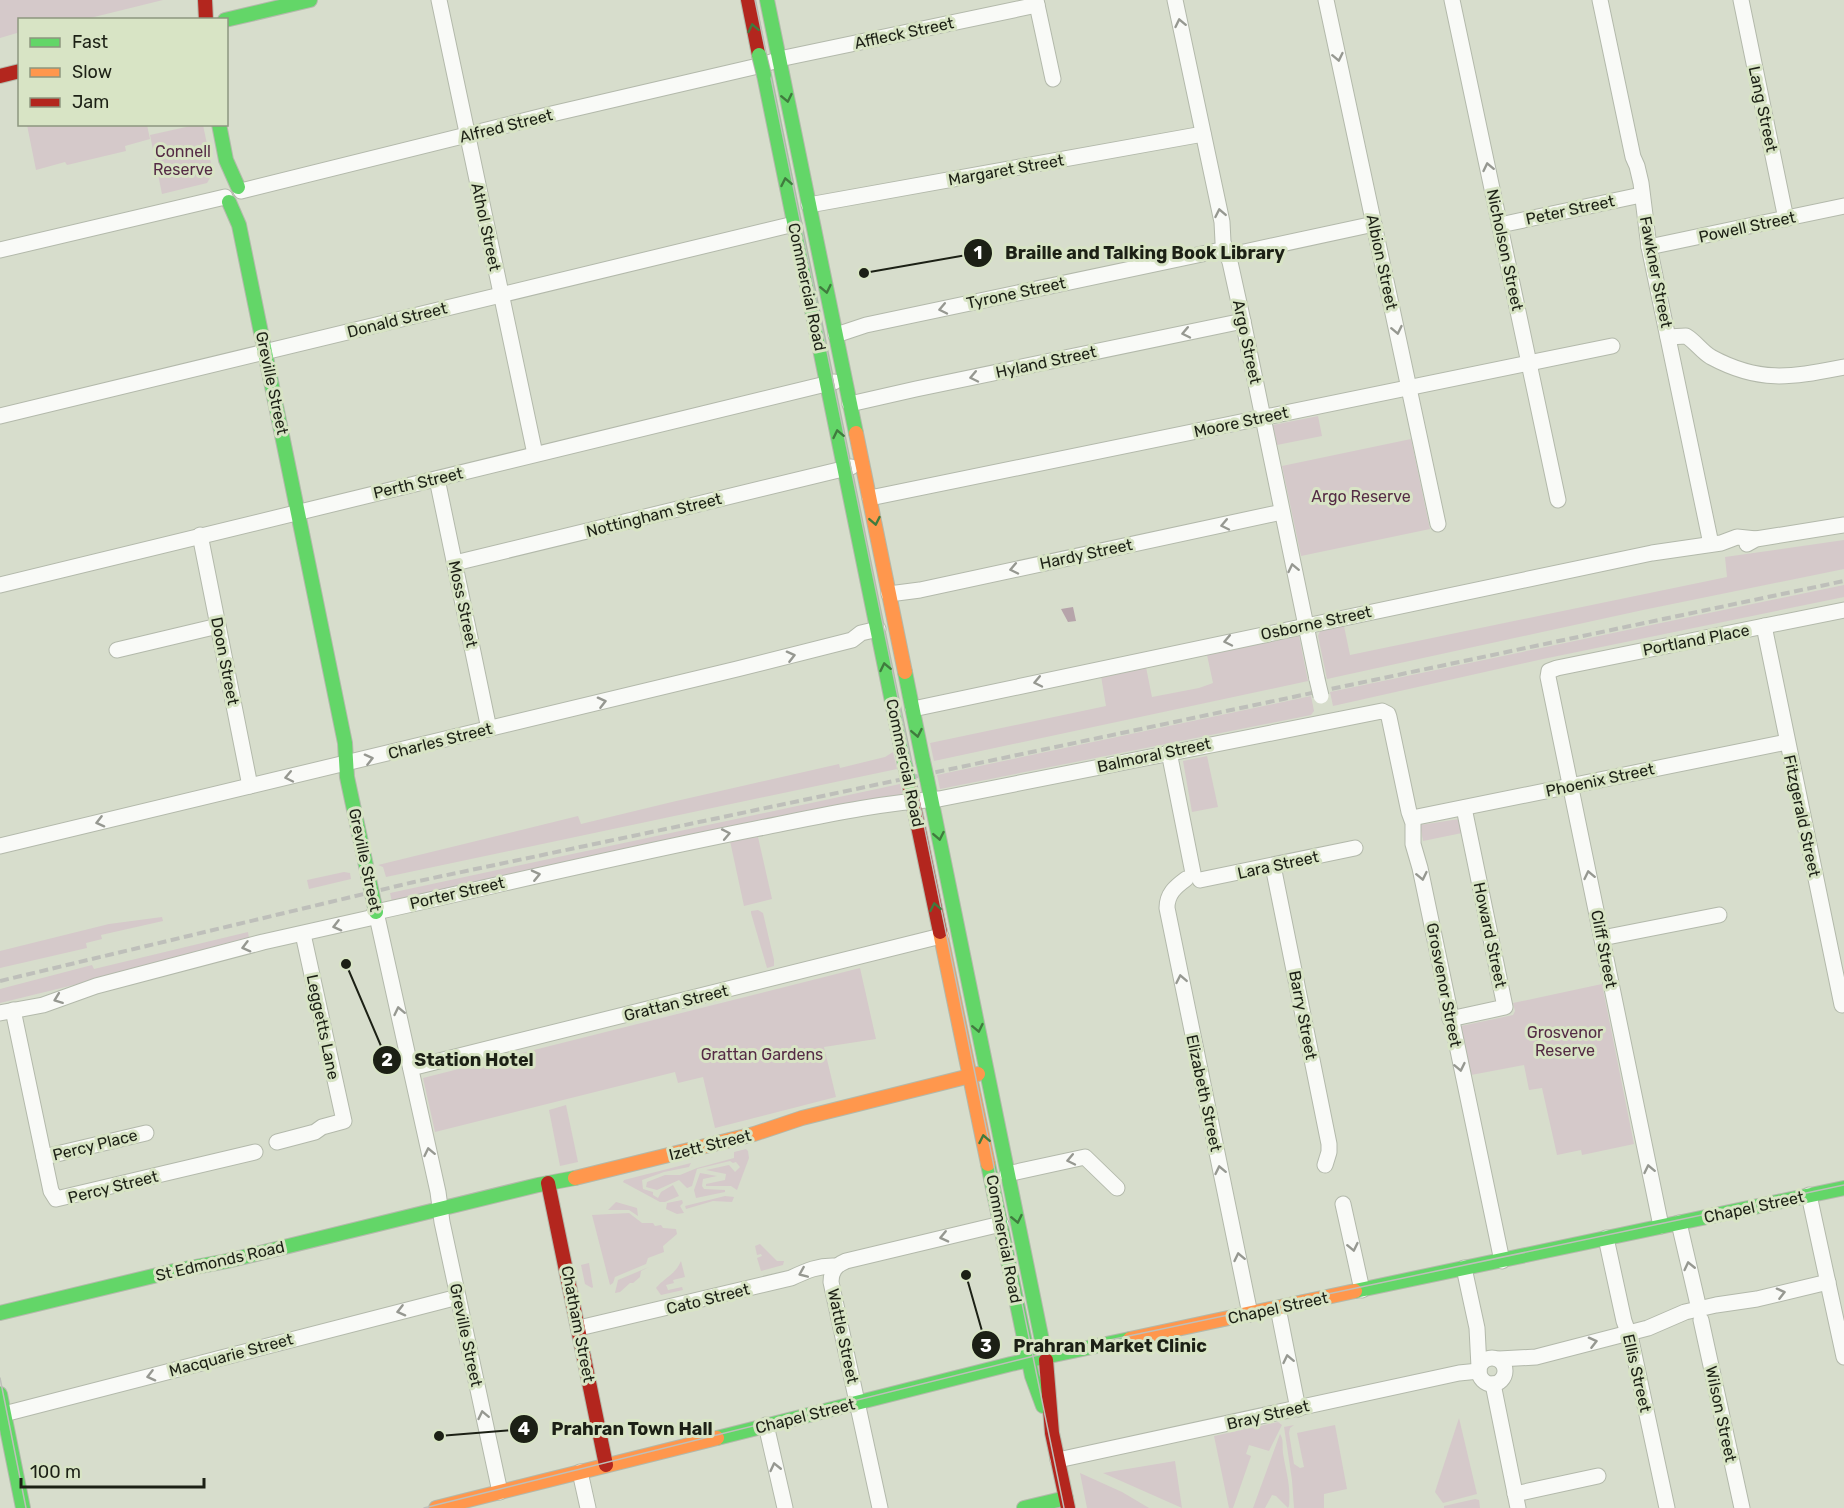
<svg xmlns="http://www.w3.org/2000/svg" width="1844" height="1508" font-family="Rubik,sans-serif">
	<style>
		.green { fill: #d5c9ca }
		.water { fill: #b6a4aa }
		.lines { fill: none; stroke-linecap: round; stroke-linejoin: round }
		.street-casing { stroke: #b3b9ab; stroke-width: 17 }
		.fast-casing { stroke: #b3b9ab; stroke-width: 16 }
		.slow-casing { stroke: #b3b9ab; stroke-width: 16 }
		.jam-casing { stroke: #b3b9ab; stroke-width: 16 }
		.street { stroke: #f9faf7; stroke-width: 15 }
		.fast { stroke: #63d668; stroke-width: 14 }
		.slow { stroke: #ff974d; stroke-width: 14 }
		.jam { stroke: #b3261e; stroke-width: 14 }
		.tram { stroke: #bebfba; stroke-width: 1.5 }
		.rail { stroke: #bebfba; stroke-width: 4; stroke-dasharray: 9 4.5; stroke-linecap: butt }
		.street-bridge-casing { stroke: #b3b9ab; stroke-width: 17; stroke-linecap: butt }
		.fast-bridge-casing { stroke: #b3b9ab; stroke-width: 16; stroke-linecap: butt }
		.street-bridge { stroke: #f9faf7; stroke-width: 15 }
		.fast-bridge { stroke: #63d668; stroke-width: 14 }
		.oneway { stroke: #969891 }
		.oneway2 { stroke: #407b3e }
		.labels { text-anchor: middle; dominant-baseline: central; stroke-width: 6; stroke-linejoin: round; paint-order: stroke }
		.street-label { font-size: 16px; fill: #1c2015; stroke: #d8e4c5 }
		.park-label { font-size: 16px; fill: #552b45; stroke: #d8e4c5 }
		.leader { fill: none; stroke: #1c2015; stroke-width: 2 }
		.callout-dot { fill: #1c2015; stroke: #d8e4c5; stroke-width: 2 }
		.mark-label { font-size: 18px; text-anchor: middle; font-weight: bold; fill: #fff }
		.callout-label { font-size: 18px; text-anchor: middle; font-weight: bold; fill: #1c2015; stroke: #d8e4c5; stroke-width: 6; stroke-linejoin: round; paint-order: stroke }
	</style>
	<rect width="100%" height="100%" fill="#d7ddcc"/>
	<g class="green">
		<path d="M0 0H163L86 19 20 20 19 36 17 33 0 38Z"/>
		<path d="M27 125H147L150 139 125 146 126 151 67 165 65 162 36 170Z"/>
		<path d="M195 125H203L213 173 207 183 162 194 150 135Z"/>
		<path d="M1318 416 1322 436 1277 445 1273 425Z"/>
		<path d="M1411 439 1430 529 1301 556 1282 466Z"/>
		<path d="M1844 540V569L1643 610 1327 679 1318 636 1320 631 1344 626 1350 655 1727 577 1725 557Z"/>
		<path d="M1844 585V597L1543 659 1333 706 1330 692Z"/>
		<path d="M1299 636 1308 681 934 761 930 743 1106 706 1101 676 1146 667 1152 697 1199 688 1213 683 1207 655Z"/>
		<path d="M1311 696 1314 711 1311 715 940 789 937 775Z"/>
		<path d="M893 752 897 769 386 877 383 867 378 865 578 816 581 824 672 802 839 764 840 768 885 757Z"/>
		<path d="M1207 756 1218 807 1192 812 1183 761Z"/>
		<path d="M900 784 903 797 711 833 402 898 400 901 392 902 390 893Z"/>
		<path d="M1459 819 1462 833 1423 841 1420 825Z"/>
		<path d="M758 837 772 899 744 906 730 841Z"/>
		<path d="M344 872 350 873 351 879 309 889 307 880Z"/>
		<path d="M758 910 763 913 774 960V966L767 968 751 913V911Z"/>
		<path d="M162 917 163 921 101 935 102 939 86 943 87 948 0 968V951L109 924Z"/>
		<path d="M248 932 249 938 90 981 0 1003V989L92 965 94 969Z"/>
		<path d="M860 968 876 1039 824 1047 836 1097 715 1128 703 1077 678 1083 675 1072 435 1132 423 1078Z"/>
		<path d="M1602 984 1634 1144 1582 1155 1581 1150 1557 1155 1542 1088 1529 1090 1524 1065 1471 1075 1461 1026 1513 1015 1515 1011 1513 1003Z"/>
		<path d="M566 1105 578 1162 560 1166 549 1110Z"/>
		<path d="M746 1149 748 1151 749 1158 737 1190 731 1186H706V1184L725 1180 726 1174 706 1170 729 1165 735 1172 740 1167 736 1162 733 1163 730 1161 697 1169 692 1186 687 1188 679 1180 657 1190 646 1187 647 1182 665 1175H680L697 1168 734 1158V1152Z"/>
		<path d="M691 1163 689 1167 664 1172 642 1180 643 1189 653 1192V1195L658 1198 661 1192 673 1185 679 1196 665 1202H660L623 1182 624 1180Z"/>
		<path d="M700 1173 717 1176 703 1179 702 1186 704 1189 725 1190V1192L696 1198 694 1190Z"/>
		<path d="M725 1196 734 1197 732 1202 713 1201 686 1209 685 1206Z"/>
		<path d="M682 1200 683 1203 680 1206 684 1213 677 1214 666 1209 667 1203Z"/>
		<path d="M616 1202 637 1208 638 1216 629 1210H608Z"/>
		<path d="M629 1213 642 1223H653L655 1226 661 1225 663 1228 676 1229 677 1234 663 1246 664 1252 648 1258 646 1264 615 1277 613 1283 610 1285 592 1215Z"/>
		<path d="M760 1244 777 1261H784L783 1265 761 1271 757 1258 762 1256 761 1254 757 1255 755 1246Z"/>
		<path d="M681 1261 685 1277 673 1280 674 1283 666 1285 668 1290 682 1287 683 1290 661 1295 656 1288C664 1278 675 1275 681 1261Z"/>
		<path d="M589 1263 593 1287 592 1288 585 1284 581 1265Z"/>
		<path d="M649 1267 641 1271 640 1277 633 1283H630L620 1292 615 1293 618 1280Z"/>
		<path d="M1459 1418 1477 1494 1443 1503 1435 1492Z"/>
		<path d="M1278 1422 1282 1425 1269 1451 1249 1445 1246 1454 1251 1456 1233 1508H1229L1214 1436Z"/>
		<path d="M1294 1425 1290 1428 1289 1433 1294 1464 1300 1468 1304 1467 1297 1433 1335 1425 1347 1489 1324 1494V1508H1294L1292 1480 1284 1427Z"/>
		<path d="M1280 1434C1284 1440 1282 1445 1283 1453 1286 1473 1291 1485 1289 1506L1288 1508 1276 1496 1272 1495 1265 1508H1253Z"/>
		<path d="M1175 1461 1182 1508 1103 1473Z"/>
		<path d="M1080 1473 1122 1492 1149 1508H1087Z"/>
		<path d="M1475 1499 1479 1500 1480 1508H1444V1506Z"/>
	</g>
	<path class="water" d="M1073 607 1076 621 1068 622 1061 609Z"/>
	<g class="lines">
		<g class="street-casing">
			<g id="street">
				<path d="M439 0 535 454"/>
				<path d="M1036 0 1053 79"/>
				<path d="M1175 0 1222 222 1223 242 1230 262 1243 321 1317 679"/>
				<path d="M1326 0 1438 524"/>
				<path d="M1452 0 1558 500"/>
				<path d="M1600 0 1633 157 1637 166 1641 183 1649 247 1711 544"/>
				<path d="M1741 0 1786 219"/>
				<path d="M241 191 543 116 758 66 784 58 1037 5"/>
				<path d="M809 205 1203 134"/>
				<path d="M1500 225 1641 195"/>
				<path d="M1649 247 1844 206"/>
				<path d="M0 250 225 197"/>
				<path d="M836 335 866 325 1221 250 1235 254 1374 224"/>
				<path d="M1668 337 1686 336C1696 342 1701 351 1711 357 1761 384 1792 377 1844 367"/>
				<path d="M850 404 916 389 1243 321"/>
				<path d="M0 416 794 224"/>
				<path d="M437 479 489 729"/>
				<path d="M870 498 1612 346"/>
				<path d="M200 535 250 786"/>
				<path d="M1747 544 1756 539 1844 525"/>
				<path d="M455 563 851 467"/>
				<path d="M0 585 834 382"/>
				<path d="M889 594 920 590 1282 512"/>
				<path d="M1764 626 1842 1005"/>
				<path d="M117 650 218 626"/>
				<path d="M913 709 1652 553 1721 543 1737 537 1756 539"/>
				<path d="M1169 752 1193 873"/>
				<path d="M1412 818 1787 742"/>
				<path d="M0 846 737 669 852 640 861 633 878 629"/>
				<path d="M1273 866 1329 1144V1152L1325 1165"/>
				<path d="M1186 879C1175 887 1167 894 1167 908L1250 1314"/>
				<path d="M1200 880 1355 848"/>
				<path d="M376 912 438 1192 442 1222 500 1492"/>
				<path d="M1602 938 1719 915"/>
				<path d="M13 1010 51 1191 56 1199 255 1152"/>
				<path d="M0 1013 43 1005 96 986 263 942 370 918 376 912C503 884 628 854 755 829 816 817 877 803 939 799L1382 711 1388 714 1389 717 1409 812 1413 823V844L1420 868 1502 1261"/>
				<path d="M1450 1019 1505 1007 1464 808"/>
				<path d="M411 1068 941 936"/>
				<path d="M277 1142 315 1132 322 1127 344 1121 303 934"/>
				<path d="M44 1157 146 1133"/>
				<path d="M1007 1174 1085 1157 1117 1188"/>
				<path d="M1809 1195 1844 1357"/>
				<path d="M1343 1204 1362 1290"/>
				<path d="M1679 1223 1699 1309"/>
				<path d="M1661 1226 1548 677 1549 671 1557 668 1844 610"/>
				<path d="M1606 1238 1624 1321 1631 1340 1667 1508"/>
				<path d="M1464 1268 1477 1328 1479 1367"/>
				<path d="M1278 1308 1298 1409"/>
				<path d="M1701 1320 1742 1508"/>
				<path d="M579 1328 791 1278C806 1271 819 1265 836 1266"/>
				<circle cx="1492" cy="1371" r="13"/>
				<path d="M1499 1359 1536 1357 1648 1328 1685 1312 1716 1305 1757 1299 1828 1282"/>
				<path d="M1493 1384 1518 1508"/>
				<path d="M4 1414 458 1297"/>
				<path d="M766 1425 785 1508"/>
				<path d="M1058 1460 1459 1373 1479 1371"/>
				<path d="M580 1472 588 1508"/>
				<path d="M1515 1494 1598 1476"/>
				<path d="M880 1508 831 1282C831 1271 836 1265 846 1261L1001 1224"/>
			</g>
		</g>
		<g class="fast-casing">
			<g id="fast">
				<path d="M767 0 856 433"/>
				<path d="M225 20 310 0"/>
				<path d="M764 75 905 765"/>
				<path d="M219 124 226 160 238 187"/>
				<path d="M229 202 239 225 345 743 347 777 376 912"/>
				<path d="M905 672 923 761"/>
				<path d="M927 779 1046 1360"/>
				<path d="M988 1164 1032 1376 1043 1406"/>
				<path d="M1355 1291 1844 1188"/>
				<path d="M0 1313 174 1271 227 1261 538 1185 575 1178"/>
				<path d="M0 1394 23 1508"/>
				<path d="M717 1438 1011 1364 1130 1339"/>
				<path d="M1024 1508 1066 1498"/>
			</g>
		</g>
		<g class="slow-casing">
			<g id="slow">
				<path d="M856 433 905 672"/>
				<path d="M940 932 988 1164"/>
				<path d="M575 1178 754 1134 802 1118 978 1074"/>
				<path d="M1130 1339 1355 1291"/>
				<path d="M436 1508 717 1438"/>
			</g>
		</g>
		<g class="jam-casing">
			<g id="jam">
				<path d="M205 0 206 20"/>
				<path d="M748 0 759 55"/>
				<path d="M0 76 20 71"/>
				<path d="M909 783 940 932"/>
				<path d="M548 1183 606 1465"/>
				<path d="M1046 1360 1052 1433 1068 1508"/>
			</g>
		</g>
		<use href="#street" class="street"/>
		<use href="#fast" class="fast"/>
		<use href="#slow" class="slow"/>
		<use href="#jam" class="jam"/>
		<g class="tram">
			<path d="M755 0 1064 1508"/>
			<path d="M0 1378 26 1508"/>
			<path d="M424 1508 1034 1356 1844 1185"/>
		</g>
		<path class="rail" d="M0 981 414 882 1844 581"/>
		<g class="street-bridge-casing">
			<path id="street-bridge" d="M1317 679 1321 696"/>
		</g>
		<g class="fast-bridge-casing">
			<g id="fast-bridge">
				<path d="M759 55 764 75"/>
				<path d="M923 761 927 779"/>
				<path d="M905 765 909 783"/>
			</g>
		</g>
		<use href="#street-bridge" class="street-bridge"/>
		<use href="#fast-bridge" class="fast-bridge"/>
	</g>
	<defs><path id="oneway-chevron" d="M-2-3.5L2.5 0L-2 3.5" fill="none" stroke-width="1.6" stroke-linecap="round" stroke-linejoin="round" transform="scale(1.5)"/></defs>
	<g class="oneway">
		<use href="#oneway-chevron" transform="translate(1180 23) rotate(-102)"/>
		<use href="#oneway-chevron" transform="translate(1338 57) rotate(78)"/>
		<use href="#oneway-chevron" transform="translate(1488 167) rotate(-102)"/>
		<use href="#oneway-chevron" transform="translate(1220 213) rotate(-101)"/>
		<use href="#oneway-chevron" transform="translate(943 309) rotate(168)"/>
		<use href="#oneway-chevron" transform="translate(1397 330) rotate(78)"/>
		<use href="#oneway-chevron" transform="translate(1186 333) rotate(168)"/>
		<use href="#oneway-chevron" transform="translate(974 377) rotate(168)"/>
		<use href="#oneway-chevron" transform="translate(1225 525) rotate(168)"/>
		<use href="#oneway-chevron" transform="translate(1293 568) rotate(-102)"/>
		<use href="#oneway-chevron" transform="translate(1014 569) rotate(168)"/>
		<use href="#oneway-chevron" transform="translate(1228 641) rotate(168)"/>
		<use href="#oneway-chevron" transform="translate(791 656) rotate(-14)"/>
		<use href="#oneway-chevron" transform="translate(1038 682) rotate(168)"/>
		<use href="#oneway-chevron" transform="translate(602 702) rotate(-14)"/>
		<use href="#oneway-chevron" transform="translate(369 759) rotate(-14)"/>
		<use href="#oneway-chevron" transform="translate(289 777) rotate(168)"/>
		<use href="#oneway-chevron" transform="translate(100 822) rotate(166)"/>
		<use href="#oneway-chevron" transform="translate(726 834) rotate(-11)"/>
		<use href="#oneway-chevron" transform="translate(536 875) rotate(-13)"/>
		<use href="#oneway-chevron" transform="translate(1589 875) rotate(-102)"/>
		<use href="#oneway-chevron" transform="translate(1422 876) rotate(78)"/>
		<use href="#oneway-chevron" transform="translate(337 926) rotate(166)"/>
		<use href="#oneway-chevron" transform="translate(246 947) rotate(165)"/>
		<use href="#oneway-chevron" transform="translate(1181 979) rotate(-101)"/>
		<use href="#oneway-chevron" transform="translate(58 999) rotate(159)"/>
		<use href="#oneway-chevron" transform="translate(399 1011) rotate(-102)"/>
		<use href="#oneway-chevron" transform="translate(1460 1067) rotate(78)"/>
		<use href="#oneway-chevron" transform="translate(429 1152) rotate(-102)"/>
		<use href="#oneway-chevron" transform="translate(1071 1160) rotate(168)"/>
		<use href="#oneway-chevron" transform="translate(1649 1169) rotate(-102)"/>
		<use href="#oneway-chevron" transform="translate(1220 1170) rotate(-102)"/>
		<use href="#oneway-chevron" transform="translate(944 1237) rotate(167)"/>
		<use href="#oneway-chevron" transform="translate(1353 1247) rotate(78)"/>
		<use href="#oneway-chevron" transform="translate(1239 1257) rotate(-102)"/>
		<use href="#oneway-chevron" transform="translate(1689 1266) rotate(-103)"/>
		<use href="#oneway-chevron" transform="translate(803 1273) rotate(157)"/>
		<use href="#oneway-chevron" transform="translate(1781 1293) rotate(-14)"/>
		<use href="#oneway-chevron" transform="translate(401 1311) rotate(166)"/>
		<use href="#oneway-chevron" transform="translate(1593 1342) rotate(-14)"/>
		<use href="#oneway-chevron" transform="translate(1288 1359) rotate(-102)"/>
		<use href="#oneway-chevron" transform="translate(151 1376) rotate(166)"/>
		<use href="#oneway-chevron" transform="translate(483 1415) rotate(-102)"/>
		<use href="#oneway-chevron" transform="translate(775 1467) rotate(-103)"/>
	</g>
	<g class="oneway2">
		<use href="#oneway-chevron" transform="translate(753 28) rotate(-102)"/>
		<use href="#oneway-chevron" transform="translate(787 98) rotate(78)"/>
		<use href="#oneway-chevron" transform="translate(786 182) rotate(-101)"/>
		<use href="#oneway-chevron" transform="translate(826 289) rotate(78)"/>
		<use href="#oneway-chevron" transform="translate(838 434) rotate(-102)"/>
		<use href="#oneway-chevron" transform="translate(875 521) rotate(79)"/>
		<use href="#oneway-chevron" transform="translate(885 667) rotate(-102)"/>
		<use href="#oneway-chevron" transform="translate(917 733) rotate(79)"/>
		<use href="#oneway-chevron" transform="translate(939 836) rotate(79)"/>
		<use href="#oneway-chevron" transform="translate(935 907) rotate(-101)"/>
		<use href="#oneway-chevron" transform="translate(978 1028) rotate(78)"/>
		<use href="#oneway-chevron" transform="translate(984 1139) rotate(-101)"/>
		<use href="#oneway-chevron" transform="translate(1017 1219) rotate(78)"/>
	</g>
	<g class="labels">
		<g class="street-label">
			<text transform="translate(904 33) rotate(-12)">Affleck Street</text>
			<text transform="translate(1763 109) rotate(78)">Lang Street</text>
			<text transform="translate(506 126) rotate(-14)">Alfred Street</text>
			<text transform="translate(1006 170) rotate(-10)">Margaret Street</text>
			<text transform="translate(1570 210) rotate(-12)">Peter Street</text>
			<text transform="translate(486 227) rotate(78)">Athol Street</text>
			<text transform="translate(1747 227) rotate(-12)">Powell Street</text>
			<text transform="translate(1505 250) rotate(78)">Nicholson Street</text>
			<text transform="translate(1382 262) rotate(78)">Albion Street</text>
			<text transform="translate(1656 272) rotate(79)">Fawkner Street</text>
			<text transform="translate(807 287) rotate(78)">Commercial Road</text>
			<text transform="translate(1016 293) rotate(-12)">Tyrone Street</text>
			<text transform="translate(397 320) rotate(-14)">Donald Street</text>
			<text transform="translate(1247 342) rotate(78)">Argo Street</text>
			<text transform="translate(1046 362) rotate(-12)">Hyland Street</text>
			<text transform="translate(272 383) rotate(78)">Greville Street</text>
			<text transform="translate(1241 422) rotate(-12)">Moore Street</text>
			<text transform="translate(418 483) rotate(-13)">Perth Street</text>
			<text transform="translate(654 515) rotate(-14)">Nottingham Street</text>
			<text transform="translate(1086 554) rotate(-12)">Hardy Street</text>
			<text transform="translate(463 604) rotate(78)">Moss Street</text>
			<text transform="translate(1316 623) rotate(-12)">Osborne Street</text>
			<text transform="translate(1696 640) rotate(-11)">Portland Place</text>
			<text transform="translate(225 661) rotate(79)">Doon Street</text>
			<text transform="translate(440 741) rotate(-14)">Charles Street</text>
			<text transform="translate(1154 755) rotate(-12)">Balmoral Street</text>
			<text transform="translate(905 763) rotate(78)">Commercial Road</text>
			<text transform="translate(1600 780) rotate(-12)">Phoenix Street</text>
			<text transform="translate(1802 816) rotate(78)">Fitzgerald Street</text>
			<text transform="translate(365 860) rotate(78)">Greville Street</text>
			<text transform="translate(1278 865) rotate(-12)">Lara Street</text>
			<text transform="translate(457 893) rotate(-13)">Porter Street</text>
			<text transform="translate(1490 935) rotate(78)">Howard Street</text>
			<text transform="translate(1604 949) rotate(79)">Cliff Street</text>
			<text transform="translate(1444 985) rotate(79)">Grosvenor Street</text>
			<text transform="translate(676 1003) rotate(-14)">Grattan Street</text>
			<text transform="translate(1303 1015) rotate(79)">Barry Street</text>
			<text transform="translate(323 1027) rotate(78)">Leggetts Lane</text>
			<text transform="translate(1204 1093) rotate(78)">Elizabeth Street</text>
			<text transform="translate(95 1145) rotate(-14)">Percy Place</text>
			<text transform="translate(710 1145) rotate(-14)">Izett Street</text>
			<text transform="translate(113 1187) rotate(-14)">Percy Street</text>
			<text transform="translate(1754 1207) rotate(-12)">Chapel Street</text>
			<text transform="translate(1004 1239) rotate(79)">Commercial Road</text>
			<text transform="translate(220 1261) rotate(-13)">St Edmonds Road</text>
			<text transform="translate(708 1299) rotate(-14)">Cato Street</text>
			<text transform="translate(1278 1308) rotate(-12)">Chapel Street</text>
			<text transform="translate(578 1324) rotate(79)">Chatham Street</text>
			<text transform="translate(466 1335) rotate(78)">Greville Street</text>
			<text transform="translate(843 1336) rotate(78)">Wattle Street</text>
			<text transform="translate(231 1355) rotate(-15)">Macquarie Street</text>
			<text transform="translate(1637 1373) rotate(77)">Ellis Street</text>
			<text transform="translate(1721 1414) rotate(78)">Wilson Street</text>
			<text transform="translate(1268 1415) rotate(-13)">Bray Street</text>
			<text transform="translate(805 1416) rotate(-14)">Chapel Street</text>
		</g>
		<g class="park-label">
			<text x="183" y="151">Connell<tspan x="183" dy="18">Reserve</tspan></text>
			<text x="1361" y="496">Argo Reserve</text>
			<text x="1565" y="1032">Grosvenor<tspan x="1565" dy="18">Reserve</tspan></text>
			<text x="762" y="1054">Grattan Gardens</text>
		</g>
	</g>
	<path class="leader" d="M864 273L978 253M346 964L387 1060M966 1275L986 1345M439 1436L524 1429"/>
	<g class="callout-dot">
		<circle cx="864" cy="273" r="6"/>
		<circle cx="346" cy="964" r="6"/>
		<circle cx="966" cy="1275" r="6"/>
		<circle cx="439" cy="1436" r="6"/>
		<circle cx="978" cy="253" r="15"/>
		<circle cx="387" cy="1060" r="15"/>
		<circle cx="986" cy="1345" r="15"/>
		<circle cx="524" cy="1429" r="15"/>
	</g>
	<g class="mark-label">
		<text x="978" y="259">1</text>
		<text x="387" y="1066">2</text>
		<text x="986" y="1352">3</text>
		<text x="524" y="1435">4</text>
	</g>
	<g class="callout-label">
		<text x="1145" y="259">Braille and Talking Book Library</text>
		<text x="474" y="1066">Station Hotel</text>
		<text x="1110" y="1352">Prahran Market Clinic</text>
		<text x="632" y="1435">Prahran Town Hall</text>
	</g>
	<rect x="18" y="18" width="210" height="108" fill="#d8e4c5" stroke="#8d967f" stroke-width="1.5"/>
	<rect x="30" y="38" width="30" height="9" fill="#63d668" stroke="#8d967f" stroke-width="1.5"/>
	<text x="72" y="48" font-size="18" fill="#1c2015">Fast</text>
	<rect x="30" y="68" width="30" height="9" fill="#ff974d" stroke="#8d967f" stroke-width="1.5"/>
	<text x="72" y="78" font-size="18" fill="#1c2015">Slow</text>
	<rect x="30" y="98" width="30" height="9" fill="#b3261e" stroke="#8d967f" stroke-width="1.5"/>
	<text x="72" y="108" font-size="18" fill="#1c2015">Jam</text>
	<path d="M21 1478v9h183v-9" fill="none" stroke="#1c2015" stroke-width="3"/>
	<text x="30" y="1478" font-size="18" fill="#1c2015" stroke="#d8e4c5" stroke-width="4.5" paint-order="stroke">100 m</text>
</svg>
